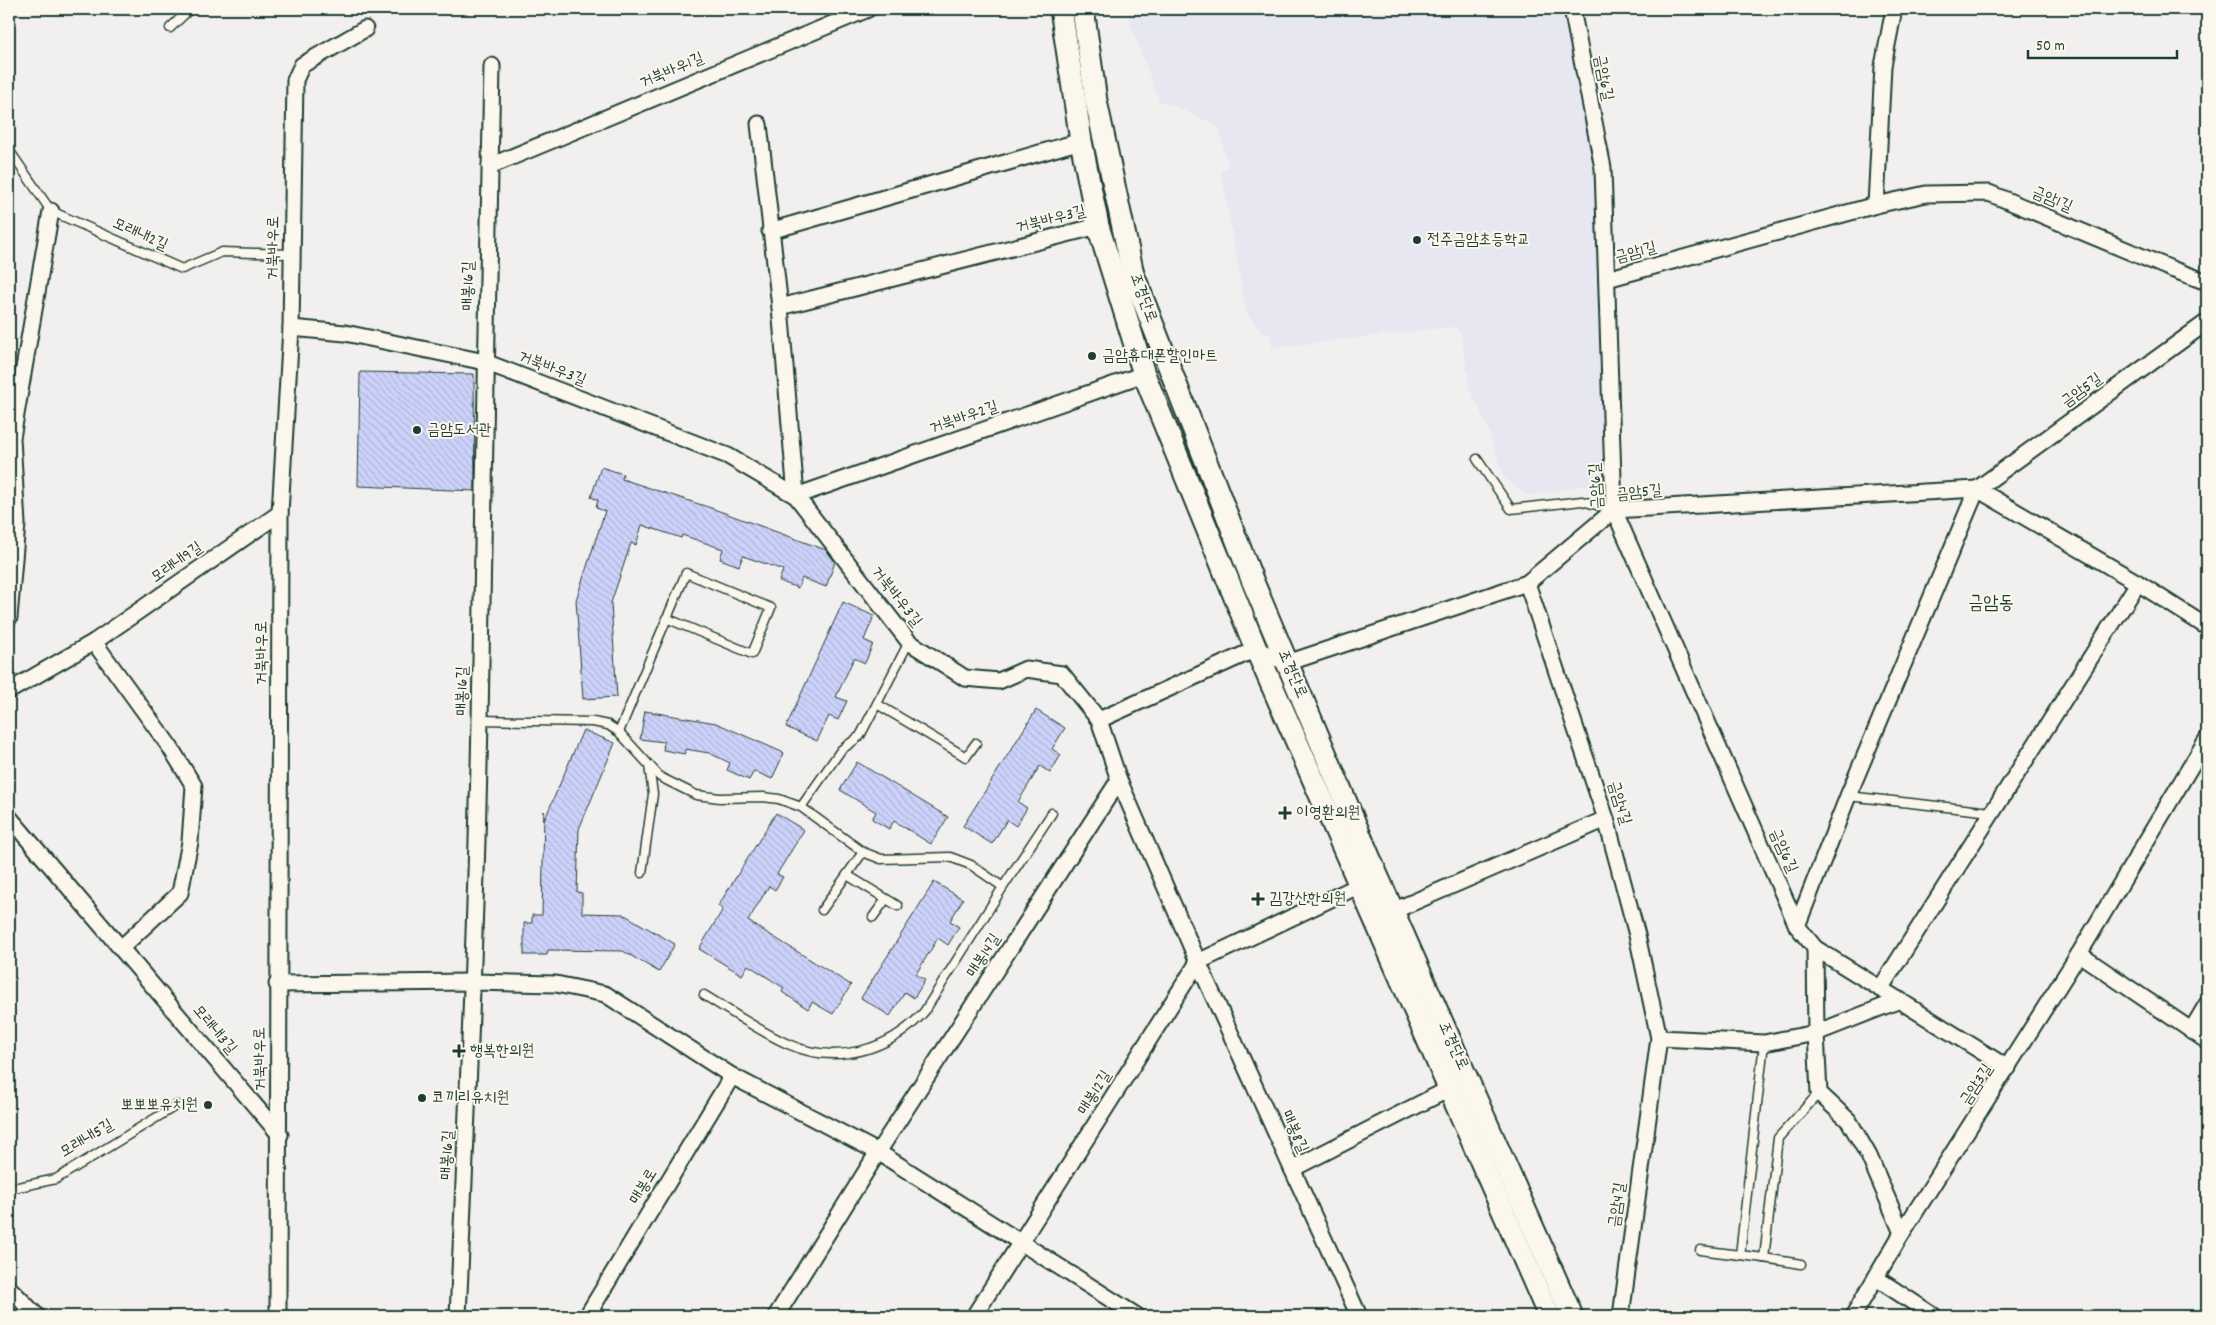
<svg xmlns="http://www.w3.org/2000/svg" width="2216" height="1325" font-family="Dekko,'Poor Story',sans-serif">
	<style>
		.built { fill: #e7e7f2 }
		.building { fill: url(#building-back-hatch); stroke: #1f3d34 }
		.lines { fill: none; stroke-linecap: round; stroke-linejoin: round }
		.lane-casing { stroke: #1f3d34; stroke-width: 11 }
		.street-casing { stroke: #1f3d34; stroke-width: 19 }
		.secondary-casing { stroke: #1f3d34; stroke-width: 25 }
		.lane { stroke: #fbf7ec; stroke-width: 8 }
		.street { stroke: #fbf7ec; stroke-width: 15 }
		.secondary { stroke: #fbf7ec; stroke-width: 21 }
		.poi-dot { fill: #1f3d34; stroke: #fbf7ec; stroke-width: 2 }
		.labels { text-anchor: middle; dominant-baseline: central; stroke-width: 4; stroke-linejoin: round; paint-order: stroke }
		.street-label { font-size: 16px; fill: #1f3d34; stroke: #fbf7ec }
		.poi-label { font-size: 16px; fill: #1f3d34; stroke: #fbf7ec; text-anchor: start }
		.quarter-label { font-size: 19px; fill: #1f3d34; stroke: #fbf7ec }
	</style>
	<defs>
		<pattern id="building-back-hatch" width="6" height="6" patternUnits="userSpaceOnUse" patternTransform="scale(1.25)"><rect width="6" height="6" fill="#ccd2fa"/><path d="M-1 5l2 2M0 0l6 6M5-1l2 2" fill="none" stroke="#afb5d7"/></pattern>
	</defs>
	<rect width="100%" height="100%" fill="#f2f0ef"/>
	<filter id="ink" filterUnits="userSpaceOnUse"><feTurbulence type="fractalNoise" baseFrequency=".02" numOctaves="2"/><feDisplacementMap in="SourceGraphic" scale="10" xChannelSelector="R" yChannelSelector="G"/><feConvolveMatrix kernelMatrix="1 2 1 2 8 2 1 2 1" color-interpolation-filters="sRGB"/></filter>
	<g filter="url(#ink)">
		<path class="built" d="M1125 9H1564L1598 158 1605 309 1602 482 1528 496 1504 479 1486 423 1470 391 1461 333 1452 327 1272 348 1271 335 1261 332 1246 313 1221 171 1228 166 1218 126 1176 107 1159 101Z"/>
		<g class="building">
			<path d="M360 372 474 374 475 491 358 486Z"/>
			<path d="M601 467 623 474 622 479 711 508 826 550 835 562 826 587 802 578 798 588 779 581 783 570 743 556 739 566 720 559 723 549 682 535 681 538 642 525 636 545 631 543 611 603 617 697 583 699 576 600 605 511 596 508 598 500 591 497Z"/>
			<path d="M843 602 874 616 864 640 873 644 865 663 854 658 836 697 847 701 838 720 829 716 817 741 786 727Z"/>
			<path d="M1036 710 1065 728 1052 749 1061 755 1050 773 1040 766 1018 802 1027 808 1016 826 1007 820 992 844 963 826Z"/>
			<path d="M645 711 716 723 784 753 772 779 754 771 749 780 727 770 730 763 709 753 685 749V754L663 750 664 742 640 739Z"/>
			<path d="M583 730 615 743 579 829 577 892 582 893V913L623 914 675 944 659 972 623 951 548 950 547 955H524V923H532V915H542L544 811V821Z"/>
			<path d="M857 762 948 817 931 844 894 821 889 829 872 819 876 812 840 790Z"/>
			<path d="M776 813 804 830 777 874 783 877 775 890 769 886 748 921 851 985 833 1014 812 1002 808 1009 782 992 784 988 748 965 742 975 699 949 723 909 718 906Z"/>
			<path d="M934 882 963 899 950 921 959 927 948 945 938 938 916 974 925 980 914 998 905 992 890 1016 861 998Z"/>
		</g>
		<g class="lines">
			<g class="lane-casing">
				<g id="lane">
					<path d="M170 28 190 9"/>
					<path d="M9 150 51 211 182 269 222 252 291 254"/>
					<path d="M1477 459 1511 509 1582 501 1614 510"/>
					<path d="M877 704 966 757 976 743"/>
					<path d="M480 720 593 722 608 725 619 732 660 777 696 795 720 798 763 797 779 799 801 807 863 852 881 859 950 857 971 865 1003 887"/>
					<path d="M619 732 686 573 771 608 752 654 666 618"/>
					<path d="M1848 796 1991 812"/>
					<path d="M801 807 841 750 860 736 909 642"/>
					<path d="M642 873 653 794 649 766"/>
					<path d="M847 875 898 906"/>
					<path d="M822 910 863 852"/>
					<path d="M873 917 886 899"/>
					<path d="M704 995C732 1012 759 1031 788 1044 837 1066 890 1050 924 1012L1003 887 1052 813"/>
					<path d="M1764 1043 1740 1255 1764 1258 1778 1138 1819 1093"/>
					<path d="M9 1189 56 1179 177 1105"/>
					<path d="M1700 1250 1740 1255"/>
					<path d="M1764 1258 1801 1264"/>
				</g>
			</g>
			<g class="street-casing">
				<g id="street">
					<path d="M1572 9 1603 168 1614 510 1797 926 1815 948 2008 1068"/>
					<path d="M759 124 780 307 796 496 1144 374"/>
					<path d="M490 166 868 9"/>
					<path d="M1876 205 1883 66 1894 9"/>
					<path d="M770 231 1081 141"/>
					<path d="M1607 279 1876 205 1926 194 1989 193 2174 270 2207 282"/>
					<path d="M780 307 1098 226"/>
					<path d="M291 328 345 333 485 362 728 456 796 496 909 642 965 678 999 681 1026 669 1062 674 1099 720 1256 649 1287 663 1527 583 1614 510 1977 489 2138 583 2207 627"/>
					<path d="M1527 583 1606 819 1637 935 1659 1038 1621 1316"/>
					<path d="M9 618 17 524 12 438 51 211"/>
					<path d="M94 642 170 747 194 786 190 842 180 893 121 948"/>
					<path d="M9 691 94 642 280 513"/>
					<path d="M1099 720 1119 780 1198 962 1359 1316"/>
					<path d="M9 817 280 1135"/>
					<path d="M1393 911 1606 819"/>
					<path d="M1797 926 1848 796 1977 489 2207 322"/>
					<path d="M1815 948 1816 1033 1819 1093 1849 1121 1869 1156 1902 1233"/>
					<path d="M2079 954 2207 1041"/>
					<path d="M277 984 473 982 556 984 605 994 732 1076 878 1152 1137 1316"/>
					<path d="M1880 989 2138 583"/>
					<path d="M2191 1031 2207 1004"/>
					<path d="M1659 1038 1764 1043 1816 1033 1900 1000"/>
					<path d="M1292 1169 1451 1088"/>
					<path d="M1876 1278 1934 1316"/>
					<path d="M9 1288 37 1316"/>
					<path d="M278 1316 280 513 291 328 295 80 302 65 365 29"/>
					<path d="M458 1316C467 1117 476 919 480 720 484 502 487 284 492 66"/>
					<path d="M587 1316 732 1076"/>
					<path d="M776 1316 878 1152 1119 780"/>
					<path d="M974 1316 1198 962 1360 885"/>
					<path d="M1853 1316 1902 1233 2079 954 2207 739"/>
				</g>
			</g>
			<g class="secondary-casing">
				<g id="secondary">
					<path d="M1061 9 1081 141 1098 226 1144 374 1256 649 1549 1316"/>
					<path d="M1083 9 1096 101 1133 274 1253 582 1373 866 1572 1316"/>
				</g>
			</g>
			<use href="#lane" class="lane"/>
			<use href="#street" class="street"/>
			<use href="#secondary" class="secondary"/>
		</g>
	</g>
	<g class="poi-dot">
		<circle cx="1417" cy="240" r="5"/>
		<circle cx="1092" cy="356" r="5"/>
		<circle cx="417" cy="430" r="5"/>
		<path d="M1282.5 805.5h5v5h5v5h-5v5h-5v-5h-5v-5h5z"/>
		<path d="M1255.5 891.5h5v5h5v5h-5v5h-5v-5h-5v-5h5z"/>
		<path d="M456.5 1043.5h5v5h5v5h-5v5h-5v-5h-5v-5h5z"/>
		<circle cx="422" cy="1098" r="5"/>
		<circle cx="208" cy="1105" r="5"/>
	</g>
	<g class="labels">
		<g class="street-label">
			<text transform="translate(672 71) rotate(-23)">거북바우1길</text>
			<text transform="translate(1603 78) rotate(79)">금암6길</text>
			<text transform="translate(2052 200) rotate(23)">금암1길</text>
			<text transform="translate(1051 220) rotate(-14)">거북바우3길</text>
			<text transform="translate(140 235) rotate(24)">모래내2길</text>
			<text transform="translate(274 248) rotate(-89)">거북바우로</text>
			<text transform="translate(1636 253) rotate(-15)">금암1길</text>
			<text transform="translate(469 286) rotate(-89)">매봉16길</text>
			<text transform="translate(1143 298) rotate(70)">조경단로</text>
			<text transform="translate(552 369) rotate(21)">거북바우3길</text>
			<text transform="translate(2082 391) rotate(-36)">금암5길</text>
			<text transform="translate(964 418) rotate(-19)">거북바우2길</text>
			<text transform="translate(1597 486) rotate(-94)">금암6길</text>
			<text transform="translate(1639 493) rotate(-6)">금암5길</text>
			<text transform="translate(177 563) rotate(-35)">모래내9길</text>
			<text transform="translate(896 597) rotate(52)">거북바우3길</text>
			<text transform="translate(262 653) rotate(-90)">거북바우로</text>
			<text transform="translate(1292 674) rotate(67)">조경단로</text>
			<text transform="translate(463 691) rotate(-89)">매봉16길</text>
			<text transform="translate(1619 803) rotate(73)">금암4길</text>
			<text transform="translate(1783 851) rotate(66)">금암6길</text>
			<text transform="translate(984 956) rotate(-57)">매봉14길</text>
			<text transform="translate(214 1030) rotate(50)">모래내3길</text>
			<text transform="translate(1453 1046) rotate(66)">조경단로</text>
			<text transform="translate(261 1059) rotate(-91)">거북바우로</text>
			<text transform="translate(1977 1085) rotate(-57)">금암3길</text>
			<text transform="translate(1095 1093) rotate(-58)">매봉12길</text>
			<text transform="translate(1294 1132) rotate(66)">매봉8길</text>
			<text transform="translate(87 1139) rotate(-31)">모래내5길</text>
			<text transform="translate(448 1155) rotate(-87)">매봉16길</text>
			<text transform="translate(644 1187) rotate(-59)">매봉로</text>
			<text transform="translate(1618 1205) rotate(-82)">금암4길</text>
		</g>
		<g class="poi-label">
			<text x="1427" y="240">전주금암초등학교</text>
			<text x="1102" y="356">금암휴대폰할인마트</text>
			<text x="427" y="430">금암도서관</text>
			<text x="1296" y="813">이영환의원</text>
			<text x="1269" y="899">김강산한의원</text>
			<text x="470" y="1051">행복한의원</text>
			<text x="432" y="1098">코끼리유치원</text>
			<text x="198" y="1105" text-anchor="end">뽀뽀뽀유치원</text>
		</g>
		<g class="quarter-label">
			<text x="1991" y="604">금암동</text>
		</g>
	</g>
	<rect width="2216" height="1325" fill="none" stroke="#fbf7ec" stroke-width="30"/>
	<rect x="15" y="15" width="2186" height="1295" fill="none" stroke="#1f3d34" stroke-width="2" filter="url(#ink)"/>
	<path d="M2028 50v8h149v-8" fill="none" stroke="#1f3d34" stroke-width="2.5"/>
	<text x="2036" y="50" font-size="15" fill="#1f3d34" stroke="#fbf7ec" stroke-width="4" paint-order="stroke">50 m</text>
</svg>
